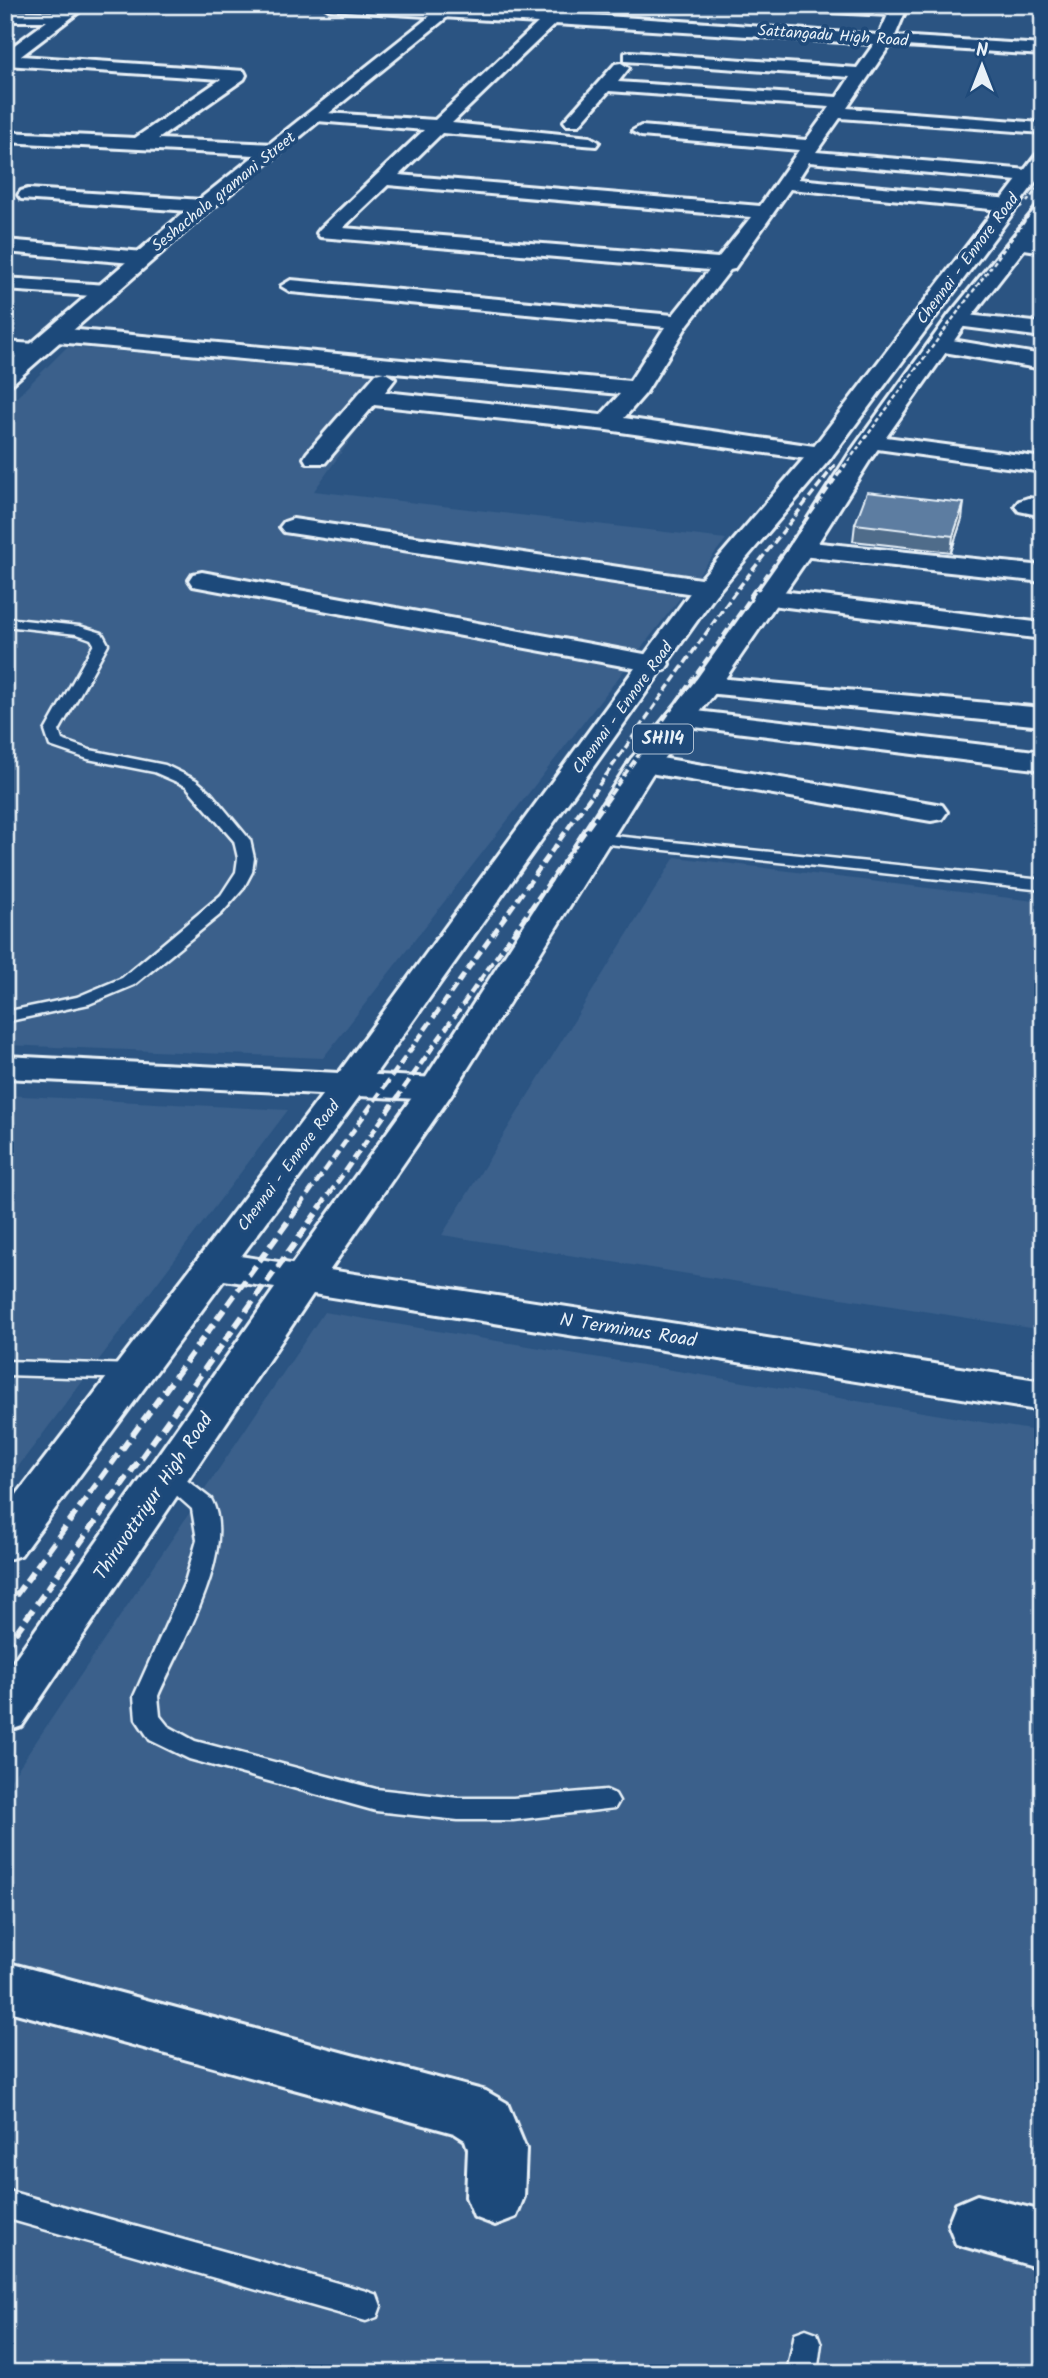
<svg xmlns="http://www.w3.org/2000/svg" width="1048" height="2378" font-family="Kalam,sans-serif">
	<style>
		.built { fill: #3a608b }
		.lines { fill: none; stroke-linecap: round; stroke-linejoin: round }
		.service-casing { stroke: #e8f1f8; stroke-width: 5 }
		.minor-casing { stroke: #e8f1f8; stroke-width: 6 }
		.tertiary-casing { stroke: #e8f1f8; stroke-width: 6 }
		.secondary-casing { stroke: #e8f1f8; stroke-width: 6 }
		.primary-casing { stroke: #e8f1f8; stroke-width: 6 }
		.service { fill: #1f4a7a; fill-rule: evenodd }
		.minor { fill: #1f4a7a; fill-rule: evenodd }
		.tertiary { fill: #1f4a7a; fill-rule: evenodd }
		.secondary { fill: #1f4a7a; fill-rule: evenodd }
		.primary { fill: #1f4a7a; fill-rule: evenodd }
		.rail-far3 { stroke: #e8f1f8; stroke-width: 2.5; stroke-dasharray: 4.5 2.5; stroke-linecap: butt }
		.rail-far2 { stroke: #e8f1f8; stroke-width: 3.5; stroke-dasharray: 8 3.5; stroke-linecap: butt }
		.rail-far1 { stroke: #e8f1f8; stroke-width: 4.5; stroke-dasharray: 10 4.5; stroke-linecap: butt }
		.rail { stroke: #e8f1f8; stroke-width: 6; stroke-dasharray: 12 6; stroke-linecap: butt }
		.wall { fill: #506c8a; stroke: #e8f1f8; stroke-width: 2 }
		.shaded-wall { fill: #415871; stroke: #e8f1f8; stroke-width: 2 }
		.building { fill: #5d7da1; stroke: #e8f1f8; stroke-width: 2 }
		.labels { text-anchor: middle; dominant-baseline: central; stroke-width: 7; stroke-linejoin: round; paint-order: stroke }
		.far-street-label { font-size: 16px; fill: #e8f1f8; stroke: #1f4a7a }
		.shield { fill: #1f4a7a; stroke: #acbfd2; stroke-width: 2 }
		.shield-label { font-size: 18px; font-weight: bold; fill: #e8f1f8 }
		.street-label { font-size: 19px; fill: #e8f1f8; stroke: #1f4a7a }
	</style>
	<rect width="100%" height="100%" fill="#2b5482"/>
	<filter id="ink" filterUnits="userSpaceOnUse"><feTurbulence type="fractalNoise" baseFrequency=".0143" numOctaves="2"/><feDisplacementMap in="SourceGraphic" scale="14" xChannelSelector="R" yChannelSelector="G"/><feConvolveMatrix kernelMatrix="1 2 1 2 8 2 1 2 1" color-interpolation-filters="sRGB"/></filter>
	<g filter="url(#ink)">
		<g class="built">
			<path d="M67 347 397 374 314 491 726 539 323 1058 5 1045V409Z"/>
			<path d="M675 857 1043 902V1330L442 1235Z"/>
			<path d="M5 1095 288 1110 5 1484Z"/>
			<path d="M324 1312 1043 1432V2373H5V1788Z"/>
		</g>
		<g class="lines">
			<g class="service-casing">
				<g id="service">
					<path d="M5 618 79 626 102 633 108 644 59 731 62 740 90 750 165 765 196 780 211 793 250 840 254 858 252 872 243 889 221 914 134 985 89 1004 5 1022V1012L77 997 122 978 221 895 236 872 238 858 234 841 186 786 154 772 88 759 50 746 45 731 94 644 91 639 77 634 5 626Z"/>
					<path d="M595 834 1043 880V890L589 842 587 839Z"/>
					<path d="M5 1361 133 1365 140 1367 144 1372 140 1377 133 1379 5 1375Z"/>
					<path d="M168 1470 176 1472 211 1499C239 1549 179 1648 158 1696L160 1716 168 1726 195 1741 376 1789 458 1798H513L606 1790 615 1794 619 1801 615 1808 513 1820H458L376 1811 189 1759 150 1740 136 1719 134 1696 185 1582 197 1540 192 1509 157 1478 160 1472Z"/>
					<path d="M5 2190 366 2291 377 2295 381 2306 377 2317 366 2321 5 2218Z"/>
					<path d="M806 2329 817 2333 821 2344 817 2373H787L795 2333Z"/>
				</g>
			</g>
			<g class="minor-casing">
				<g id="minor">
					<path d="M70 5H88L21 56 244 71 246 75 244 79 158 139 275 144 284 150 275 156 5 142V132L135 138 221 79 5 65V52L47 21H5V11L60 12Z"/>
					<path d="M322 5C509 5 693 23 879 35L888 15 790 10 782 5H908L895 36 1043 45V55L890 45 847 108 1041 123 1043 133 840 118 816 152 1028 170 1037 176 1028 182 809 162 798 179 1010 199 1020 205 1010 211 790 189 734 269 730 270 688 324 645 394 624 418 821 447 830 449 833 454 830 459 821 461 607 430 374 405 325 463H307L304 458 307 453 376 374 384 372 57 342 46 335 57 328 630 381 665 327 291 292 281 286 291 280 673 315 709 270 320 237 317 233 320 229 424 130 317 121 308 116 311 112 435 120 538 23 330 10ZM555 24 874 44 857 68 631 52 625 53V61L850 77 837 97 618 82 629 68 621 63 615 64 564 121 567 125H579L609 91 830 107 806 140 641 126 632 131 641 136 799 150 760 206 399 175 442 133 596 146 599 142 590 137 452 123ZM388 185 751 217 718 258 343 228ZM384 372 620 394 601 415 385 392 395 379Z"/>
					<path d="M28 189 203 200 213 206 203 212 21 199 18 195 21 191Z"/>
					<path d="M1019 237 1043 240V252L1012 247 1009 243Z"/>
					<path d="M5 240 144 252 154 258 144 264 5 252Z"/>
					<path d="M5 278 107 285 118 291 107 297 5 290Z"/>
					<path d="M957 314 1043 323V337L949 325 946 320 949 315Z"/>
					<path d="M940 338 1043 355V369L932 350 929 345Z"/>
					<path d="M5 342 35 344 46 351 35 358 5 356Z"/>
					<path d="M871 435 1043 458V472L863 447 859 442 863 437Z"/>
					<path d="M1028 498 1043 500V516L1019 511 1015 506 1019 501Z"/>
					<path d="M293 519 707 580 716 582 720 588 716 594 707 596 284 532 280 527 284 522Z"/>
					<path d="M801 541 1043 566V582L792 555 788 549 792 543Z"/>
					<path d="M202 572 655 656 665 658 669 664 665 670 655 672 193 586 189 580 193 574Z"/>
					<path d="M765 589 1043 623V639L755 603 751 597 755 591Z"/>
					<path d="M706 677 1043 708V726L696 692 692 686 696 680Z"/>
					<path d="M680 709 1043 752V770L670 724 665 718 670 712Z"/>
					<path d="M643 755 931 803 942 805 947 812 942 819 931 821 632 770 628 764 632 758Z"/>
					<path d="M5 1962 486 2091 507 2103 526 2149 524 2197 516 2217 495 2225 474 2217 466 2197 468 2149 465 2140 454 2133 5 2010Z"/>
					<path d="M977 2195 1043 2211V2269L956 2244 948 2224 956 2204Z"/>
				</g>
			</g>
			<g class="tertiary-casing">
				<g id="tertiary">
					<path d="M444 5H462L210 210 13 383 5 385V366L196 202Z"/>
					<path d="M5 1056 437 1078 450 1081 455 1089 450 1097 437 1100 5 1078Z"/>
				</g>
			</g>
			<g class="secondary-casing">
				<path id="secondary" d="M214 1252 1043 1381V1411L313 1294 22 1726 5 1732V1673L275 1288 224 1280 21 1555 5 1560V1510L200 1256Z"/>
			</g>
			<g class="primary-casing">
				<g id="primary">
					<path d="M1043 154V172L830 459 716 594 364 1090 228 1274 214 1278 200 1274 194 1265 200 1256 338 1074 698 582 812 449 1036 155Z"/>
					<path d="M1043 206V225L965 325 870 460 814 549 716 692 656 768 455 1089 316 1290 302 1294 288 1290 282 1280 288 1270 421 1085 632 758 696 680 789 548 849 454 949 315 1036 208Z"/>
				</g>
			</g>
			<use href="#service" class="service"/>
			<use href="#minor" class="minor"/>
			<use href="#tertiary" class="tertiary"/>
			<use href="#secondary" class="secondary"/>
			<use href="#primary" class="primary"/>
			<g class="rail-far3">
				<path d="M1027 202 1043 181"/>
				<path d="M833 467 835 465"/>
				<path d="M844 467 1043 196"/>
			</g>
			<g class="rail-far2">
				<path d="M592 795 733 595 835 465"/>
				<path d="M610 795 845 465"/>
			</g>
			<g class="rail-far1">
				<path d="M299 1207 593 793"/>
				<path d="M320 1207 612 793"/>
			</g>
			<g class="rail">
				<path d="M5 1610 300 1205"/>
				<path d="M5 1648 322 1205"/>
			</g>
		</g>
		<path class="wall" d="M962 519 951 552 853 541 855 524Z"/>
		<path class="shaded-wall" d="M964 503 962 519 951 552 953 536Z"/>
		<path class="building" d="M867 492 964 503 953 536 855 524Z"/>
	</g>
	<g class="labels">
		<g class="far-street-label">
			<text transform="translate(833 36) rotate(4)">Sattangadu High Road</text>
			<text transform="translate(224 192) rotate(-39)">Seshachala gramani Street</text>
			<text transform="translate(968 259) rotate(-53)">Chennai - Ennore Road</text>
			<text transform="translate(623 708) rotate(-54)">Chennai - Ennore Road</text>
			<text transform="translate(289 1166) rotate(-53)">Chennai - Ennore Road</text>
		</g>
		<rect class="shield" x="633" y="724.5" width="60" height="29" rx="5"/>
		<g class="shield-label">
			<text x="663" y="739">SH114</text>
		</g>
		<g class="street-label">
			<text transform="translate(628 1331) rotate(9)">N Terminus Road</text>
			<text transform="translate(154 1497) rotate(-56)">Thiruvottriyur High Road</text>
		</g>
	</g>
	<rect width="1048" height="2378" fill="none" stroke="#1f4a7a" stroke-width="28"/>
	<rect x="14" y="14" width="1020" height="2350" fill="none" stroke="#e8f1f8" stroke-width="2.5" filter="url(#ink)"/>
	<g transform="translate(982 66)" stroke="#1f4a7a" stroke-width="5" paint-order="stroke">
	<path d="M0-5L12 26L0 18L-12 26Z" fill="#e8f1f8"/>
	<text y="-10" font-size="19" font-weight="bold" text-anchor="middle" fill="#e8f1f8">N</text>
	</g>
</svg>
